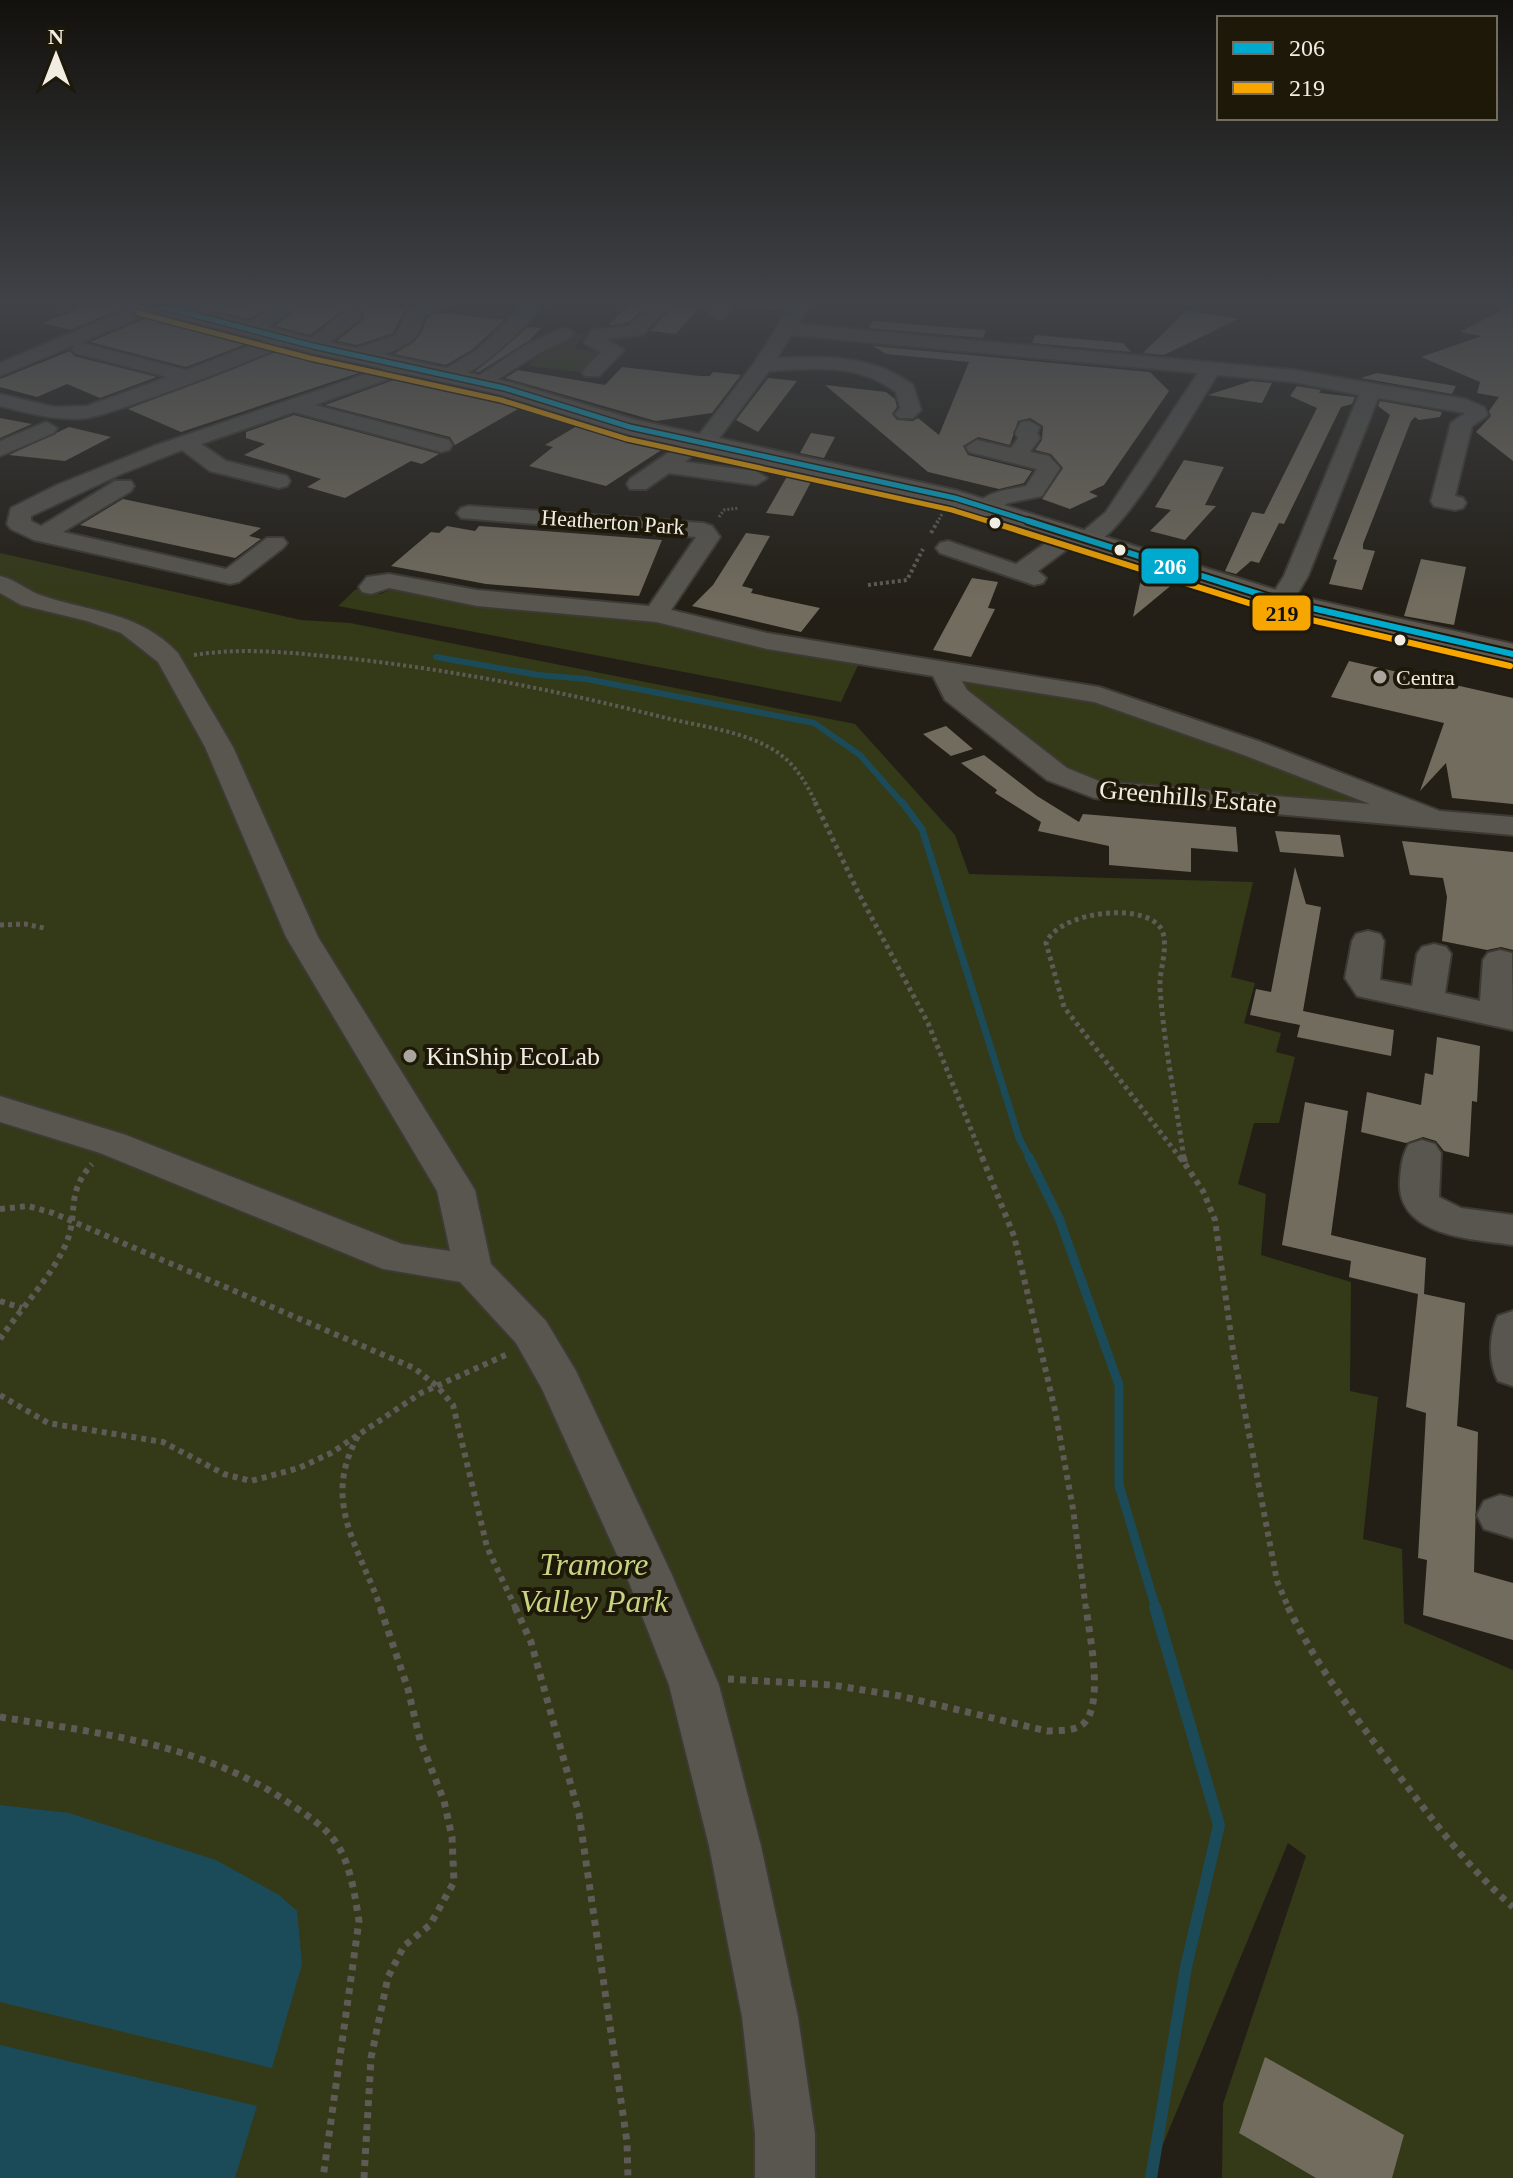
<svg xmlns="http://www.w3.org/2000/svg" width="1513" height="2178" font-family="'Times New Roman',serif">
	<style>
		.green { fill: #343918 }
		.water { fill: #1b4b59 }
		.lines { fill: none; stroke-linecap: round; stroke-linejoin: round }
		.stream-far3 { stroke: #1b4b59; stroke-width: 6 }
		.stream-far2 { stroke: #1b4b59; stroke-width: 7 }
		.stream-far1 { stroke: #1b4b59; stroke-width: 9 }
		.stream { stroke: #1b4b59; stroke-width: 12 }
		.building { fill: #726c5e }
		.minor-casing { stroke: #3d3a34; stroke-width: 4 }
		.major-casing { stroke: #3d3a34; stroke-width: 4 }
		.path-far4 { stroke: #5e5b56; stroke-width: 3; stroke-dasharray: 2 2; stroke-linecap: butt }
		.path-far3 { stroke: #5e5b56; stroke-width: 4; stroke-dasharray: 3 3; stroke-linecap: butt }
		.path-far2 { stroke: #5e5b56; stroke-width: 5; stroke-dasharray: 4 4; stroke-linecap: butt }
		.path-far1 { stroke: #5e5b56; stroke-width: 6; stroke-dasharray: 5 5; stroke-linecap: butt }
		.path { stroke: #5e5b56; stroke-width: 7; stroke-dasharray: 6 6; stroke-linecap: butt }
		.minor { fill: #58564f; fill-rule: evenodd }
		.major { fill: #5f5851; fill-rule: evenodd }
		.bus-1-far1-casing { stroke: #1e1809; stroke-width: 8 }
		.bus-1-casing { stroke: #1e1809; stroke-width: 10 }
		.bus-2-far1-casing { stroke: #1e1809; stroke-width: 8 }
		.bus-2-casing { stroke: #1e1809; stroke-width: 10 }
		.bus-1-far1 { stroke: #00a9ce; stroke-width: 5 }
		.bus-1 { stroke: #00a9ce; stroke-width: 6 }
		.bus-2-far1 { stroke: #f7a600; stroke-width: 5 }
		.bus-2 { stroke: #f7a600; stroke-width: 6 }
		.bus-dot { fill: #f1ede3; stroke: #1e1809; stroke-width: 3 }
		.poi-dot { fill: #a9a59c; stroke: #1e1809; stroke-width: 3 }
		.labels { text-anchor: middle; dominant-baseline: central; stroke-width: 8; stroke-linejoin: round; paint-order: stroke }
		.far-street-label { font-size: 22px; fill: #f1ede3; stroke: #1e1809 }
		.far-poi-label { font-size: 22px; fill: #f1ede3; stroke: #1e1809; text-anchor: start }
		.street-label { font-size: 26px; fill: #f1ede3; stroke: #1e1809 }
		.poi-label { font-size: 26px; fill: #f1ede3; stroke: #1e1809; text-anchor: start }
		.near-park-label { font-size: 32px; font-style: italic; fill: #c7d482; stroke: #1e1809 }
		.line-badge { stroke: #1e1809; stroke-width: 3 }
		.badge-label { font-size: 22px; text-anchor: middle; font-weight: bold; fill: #fff }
		.pale-badge-label { font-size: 22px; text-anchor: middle; font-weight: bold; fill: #111 }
	</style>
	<rect width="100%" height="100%" fill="#231f17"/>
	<g class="green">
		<path d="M576 332 586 334 575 348 604 353 586 373 528 366 532 361 522 360 540 347Z"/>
		<path d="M0 553 301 620 350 623 855 724 955 835 969 874 1253 882 1231 977 1255 983 1244 1023 1281 1033 1276 1052 1295 1057 1279 1123H1254L1238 1184 1266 1194 1261 1255 1351 1282 1350 1391 1378 1397 1363 1539 1402 1549 1404 1623 1513 1670V2178H1222L1223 2104 1306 1856 1288 1843 1149 2178H0Z"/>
		<path d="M394 588 625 615 860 661 841 702 338 606 356 589 381 594Z"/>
		<path d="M963 681 1083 699 1104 706 1359 797 1365 803 1361 805 1094 783 1067 774 959 683Z"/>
	</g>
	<g class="water">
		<path d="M0 1805 69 1813 216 1860 279 1895 297 1911 302 1964 272 2068 0 2002Z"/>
		<path d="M0 2045 257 2106 235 2178H0Z"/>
	</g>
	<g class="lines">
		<path class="stream-far3" d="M436 657 539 675 586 679 814 723 860 755 903 804"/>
		<path class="stream-far2" d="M902 802 922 829 1019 1138 1030 1159"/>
		<path class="stream-far1" d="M1029 1157 1059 1218 1119 1385V1485L1156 1609"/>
		<path class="stream" d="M1151 2178 1186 1967 1219 1825 1155 1607"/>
	</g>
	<g class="building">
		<path d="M98 301H127L129 305 71 330 43 323Z"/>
		<path d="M176 301H278L249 319Z"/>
		<path d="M307 301H395L388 307 405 309 393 333 357 345 337 341 363 320 365 314 355 306 344 309 310 335 275 326Z"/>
		<path d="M634 301H651L628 323 608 325Z"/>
		<path d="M676 303 700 306 676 334 650 331Z"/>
		<path d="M1513 304V461L1476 432 1491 416 1489 411 1499 397 1477 393 1480 382 1421 357 1482 336 1460 332Z"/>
		<path d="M1187 310 1238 319 1164 355 1143 353Z"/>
		<path d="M437 313H444L504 320 473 349 446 365 394 354 414 342 422 332 427 318Z"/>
		<path d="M154 315 254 341 186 367 90 342Z"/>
		<path d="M873 321 946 327 986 330 983 338 869 328Z"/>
		<path d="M528 327 541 328 530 340 479 372H475Z"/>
		<path d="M1035 335 1123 343 1131 352 1032 343Z"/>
		<path d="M873 346 1150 372 1169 391 1104 485 1089 492 1098 496 1070 509 1042 499 1063 468 1051 454 1035 450 1042 440 1043 426 1030 418 1018 421 1010 445 978 437 963 446 968 455 1032 471 1024 483 999 489 928 472 825 385 886 392 895 399 897 407 892 414 897 420 913 421 918 418 939 435 969 362 886 354Z"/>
		<path d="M284 349 371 369 181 432 128 409Z"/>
		<path d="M70 351 74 356 157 377 100 398 67 384 37 397 0 387V379Z"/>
		<path d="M622 367 700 376H710L713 372 741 375 712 413 656 421 505 378 518 370 605 385Z"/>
		<path d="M1377 373 1456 386 1452 394 1361 378Z"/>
		<path d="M405 376 497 397 602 429 597 430 666 447 606 486 529 466 553 447 545 445 577 426 518 409 455 445 450 437 325 405Z"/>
		<path d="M768 378 797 381 758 432 736 420Z"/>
		<path d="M1251 381 1272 383 1262 403 1208 395Z"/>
		<path d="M1297 386 1321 390 1319 393 1355 397 1352 404 1341 407 1284 524 1279 523 1259 563 1251 561 1236 574 1225 571 1252 512 1264 514 1317 408 1290 396Z"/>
		<path d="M1380 401 1442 412 1440 417 1419 420 1415 417 1411 421 1363 544V549L1375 551 1362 590 1329 584 1337 560 1333 559 1390 415 1378 406Z"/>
		<path d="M294 415 439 454 422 464 411 461 345 498 307 487 321 479 244 455 265 444 246 438V432Z"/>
		<path d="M0 418 32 424 0 438Z"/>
		<path d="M69 427 111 437 65 461 9 455Z"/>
		<path d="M811 433 835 437 824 458 800 453Z"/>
		<path d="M1184 460 1224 467 1205 505 1216 506 1185 540 1150 531 1171 510 1155 507Z"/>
		<path d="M789 473 813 478 793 516 766 513Z"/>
		<path d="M123 499 261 528 249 536 261 539 235 558 80 525Z"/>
		<path d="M447 526 475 531 479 526 662 540 639 596 486 584 391 566 431 532 439 533Z"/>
		<path d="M746 533 770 536 742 586 753 589 751 593 820 608 801 632 692 606 713 585Z"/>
		<path d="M1421 559 1466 567 1454 625 1404 616Z"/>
		<path d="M1142 574 1174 583 1133 617Z"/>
		<path d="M972 578 998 582 988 608 995 609 971 657 933 650Z"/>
		<path d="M1349 661 1513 698V804L1452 798 1446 763 1420 791 1444 723 1331 697Z"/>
		<path d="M946 726 973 749 951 756 923 734Z"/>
		<path d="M984 755 1037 796 1079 822 1083 814 1236 827 1238 852 1191 848V872L1109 865V846L1038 831 1041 822 995 793 997 790 961 763Z"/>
		<path d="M1275 831 1340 835 1344 857 1280 852Z"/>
		<path d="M1402 841 1513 852V950L1501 947 1487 950 1442 941 1447 897 1443 878 1410 875Z"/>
		<path d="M1295 867 1306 904 1321 907 1303 1011 1394 1030 1391 1056 1297 1037 1300 1025 1250 1015 1256 989 1271 992Z"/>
		<path d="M1437 1037 1480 1046 1477 1102 1472 1101 1469 1157 1444 1151 1436 1141 1423 1137 1406 1143 1361 1132 1367 1092 1421 1105 1425 1073 1433 1075Z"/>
		<path d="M1305 1102 1348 1111 1331 1235 1426 1258 1424 1294 1465 1303 1457 1426 1478 1432 1474 1572 1513 1583V1640L1423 1615 1427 1560 1418 1558 1426 1413 1406 1407 1418 1294 1349 1277 1351 1261 1282 1245Z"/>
		<path d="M1265 2057 1404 2135 1392 2178H1316L1239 2133Z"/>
	</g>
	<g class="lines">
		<g class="minor-casing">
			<g id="minor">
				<path d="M147 301H162L164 304 162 308 76 345 82 343 186 370 277 335 284 333 294 339C283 351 106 417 86 418 55 421 29 413 0 406V394L54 407 87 406 167 377 75 353 72 349 75 345 0 376V363Z"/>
				<path d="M283 301H304L258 334H244L241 330 244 326Z"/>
				<path d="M429 301H453L424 316C422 323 421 330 417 335 407 349 365 363 349 359L346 355 349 351 395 335 409 309Z"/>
				<path d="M528 301H547C531 322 469 386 442 379L439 375 442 371 475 351Z"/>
				<path d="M655 301H674L642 335 606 339 624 350 599 376H585L582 372 601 352 584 343 592 330 629 326Z"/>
				<path d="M719 301H812L798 324 1294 370 1465 399 1484 407 1488 415 1472 426 1455 496 1463 498 1466 503 1463 508 1455 510 1434 506 1431 501 1451 423 1465 413 1378 398 1308 576 1290 606H1272L1268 601 1284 576 1359 395 1294 382 1217 375C1194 411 1128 529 1094 544 1088 547 1083 545 1077 542L1038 571 1046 578 1043 583 1034 585 940 553 936 548 940 543 948 541 1016 564 1064 530 1072 528 1082 532 1106 512 1198 373 791 335 777 358C825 356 873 355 913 385L921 410 913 418H899L895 414 900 408 896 392C859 363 813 368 769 371L711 449 703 451 692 444 755 362 788 310 745 307 736 302 725 318 718 320 709 314Z"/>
				<path d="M353 309 362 315 360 319 320 350H306L303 346 306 342 346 311Z"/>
				<path d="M563 328 570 330 573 334 570 338 539 353 487 386H473L470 382 525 345Z"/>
				<path d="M407 360 417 366 414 370 315 405 449 440 452 445 449 450 441 452 294 412 201 444 226 461 287 476 290 481 287 486 279 488 210 471 182 450 121 474 31 516V521L41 526 115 481H131L134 486 131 491 63 532 226 569 267 538H283L287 543 283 548 239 582 230 584 34 540 11 529 7 524 11 508 57 485 154 446Z"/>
				<path d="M1029 421 1040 427 1037 433 1040 438 1030 452 1049 456 1060 468 1042 496 1008 503 994 512H978L974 507C987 491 1008 490 1026 486L1037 469 969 452 966 447 977 440 1011 448 1018 438 1015 433 1021 422Z"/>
				<path d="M46 422 57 428 54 433 0 456V441Z"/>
				<path d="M685 445 696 452 685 462 756 471 767 478 756 485 669 473 646 489H630L627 484 630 479 677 447Z"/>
				<path d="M469 506 703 523 712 526 720 537 671 610 767 633 1099 687 1261 742 1440 811 1513 817V835L1094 798 1047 780 945 700 933 676 767 649 656 622 477 606 389 588 371 594 362 592 359 587 367 577 389 574 477 590 649 606 696 537 461 518 457 513 461 508ZM962 681 1094 702 1241 754 1370 804 1099 781 1067 768 967 690Z"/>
				<path d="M0 576C15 579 26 590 40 595 90 612 140 612 178 653L233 747 318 937 475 1190 491 1264 546 1321 576 1371 672 1575 719 1685 761 1846 798 2017 815 2134V2178H755V2134L742 2017 709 1846 669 1685 626 1575 542 1389 516 1343 460 1282 383 1269 100 1153 0 1122V1096L126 1135 402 1244 450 1251 437 1191 286 937 205 747 158 662 121 633 87 621 21 605 0 593Z"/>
				<path d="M1368 931 1380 934 1384 941 1380 980 1412 986 1417 954 1422 947 1434 944 1446 947 1451 954 1445 993 1480 1001 1483 960 1488 953 1500 950 1512 953 1513 1030 1357 996 1345 978 1352 941 1356 934Z"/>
				<path d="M1422 1140 1435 1144 1441 1153 1439 1197 1461 1208 1513 1215V1245C1473 1239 1396 1237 1400 1180 1401 1167 1402 1155 1409 1144Z"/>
				<path d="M1513 1311V1386L1498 1381C1488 1362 1489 1334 1498 1316Z"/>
				<path d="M1500 1495 1513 1498V1538L1484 1529 1477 1515 1484 1501Z"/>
			</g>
		</g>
		<g class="major-casing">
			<path id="major" d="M130 301H166L315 339 513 383 636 420 955 490 1289 594 1513 644V664L1270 608 948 505 630 435 498 394 313 353 133 306Z"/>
		</g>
		<g class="path-far4">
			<path d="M58 313 91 301"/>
			<path d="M719 517 724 510 739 508"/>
			<path d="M937 523 942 514"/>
		</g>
		<g class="path-far3">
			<path d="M931 533 938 521"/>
			<path d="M868 585 907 580 923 549"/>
			<path d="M194 655C244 647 294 653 345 658 454 670 560 691 666 718 703 727 751 732 781 755 797 767 808 786 816 804"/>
		</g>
		<g class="path-far2">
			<path d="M815 802 858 892 928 1023 983 1159"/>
			<path d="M0 925 25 924 44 928"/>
			<path d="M1181 1159 1064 1007 1046 943C1059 910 1153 900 1163 933 1168 951 1159 970 1160 988 1164 1046 1176 1102 1184 1159"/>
		</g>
		<g class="path-far1">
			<path d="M982 1157 1014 1236 1055 1410 1073 1509 1086 1609"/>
			<path d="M1180 1157 1185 1164"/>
			<path d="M1184 1157 1185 1164"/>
			<path d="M1185 1164 1203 1191 1215 1220 1233 1350 1277 1581 1289 1609"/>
			<path d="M0 1209 28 1206 53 1213 414 1368 437 1386 453 1405 487 1547 516 1609"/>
			<path d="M0 1301 22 1308"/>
			<path d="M0 1339C21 1308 49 1280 65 1246 80 1213 64 1195 92 1164"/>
			<path d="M0 1395 48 1423 163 1442 224 1474 251 1481 299 1468 331 1453 421 1393 508 1354"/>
			<path d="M358 1436C321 1502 359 1546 381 1609"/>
		</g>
		<g class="path">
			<path d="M515 1607 531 1642 579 1814 627 2142 628 2178"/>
			<path d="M1288 1607C1318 1669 1359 1722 1400 1777 1435 1823 1469 1869 1513 1907"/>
			<path d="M728 1679 832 1685 900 1696 1047 1731C1059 1730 1073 1732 1083 1724 1105 1705 1089 1633 1086 1607"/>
			<path d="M0 1717C99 1733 201 1744 286 1801 303 1813 321 1823 334 1840 350 1860 355 1896 359 1921L323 2178"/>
			<path d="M364 2178 371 2058 388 1977 404 1946 430 1925 454 1882 452 1837 444 1801 420 1740 408 1689 380 1607"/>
		</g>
		<use href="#minor" class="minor"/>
		<use href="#major" class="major"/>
		<g class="bus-1-far1-casing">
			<path id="bus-1-far1" d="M141 301 313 346 504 388 630 427 955 498 1035 523"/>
		</g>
		<g class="bus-1-casing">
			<path id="bus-1" d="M1028 521 1281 601 1513 654"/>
		</g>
		<g class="bus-2-far1-casing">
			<path id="bus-2-far1" d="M138 313 310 358 501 400 627 439 952 510 994 523"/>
		</g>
		<g class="bus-2-casing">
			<path id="bus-2" d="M988 521 1277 612 1510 666"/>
		</g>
		<use href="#bus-1-far1" class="bus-1-far1"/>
		<use href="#bus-1" class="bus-1"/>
		<use href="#bus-2-far1" class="bus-2-far1"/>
		<use href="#bus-2" class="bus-2"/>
	</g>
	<linearGradient id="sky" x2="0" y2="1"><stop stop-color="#13110d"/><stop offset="0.5" stop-color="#3f4247"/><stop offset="1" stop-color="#3f4247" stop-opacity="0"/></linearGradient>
	<rect width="1513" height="605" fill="url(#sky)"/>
	<g class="bus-dot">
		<circle cx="995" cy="523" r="7"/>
		<circle cx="1120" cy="550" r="7"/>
		<circle cx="1400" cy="640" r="7"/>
	</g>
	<g class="poi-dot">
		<circle cx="1380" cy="677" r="8"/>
		<circle cx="410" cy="1056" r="8"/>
	</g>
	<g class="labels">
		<g class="far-street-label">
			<text transform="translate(613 522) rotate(4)">Heatherton Park</text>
		</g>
		<g class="far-poi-label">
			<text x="1396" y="677">Centra</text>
		</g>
		<g class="street-label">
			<text transform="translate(1188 797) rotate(5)">Greenhills Estate</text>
		</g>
		<g class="poi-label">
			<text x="426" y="1056">KinShip EcoLab</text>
		</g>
		<g class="near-park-label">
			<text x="594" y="1564">Tramore<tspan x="594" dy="37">Valley Park</tspan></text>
		</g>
	</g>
	<g class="line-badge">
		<rect x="1140" y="547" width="60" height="38" rx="8" fill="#00a9ce"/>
		<rect x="1251" y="594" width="61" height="38" rx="8" fill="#f7a600"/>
	</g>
	<g class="badge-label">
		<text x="1170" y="574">206</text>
	</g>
	<g class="pale-badge-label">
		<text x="1282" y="621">219</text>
	</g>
	<rect x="1217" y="16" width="280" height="104" fill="#1e1809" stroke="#726d60" stroke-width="2"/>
	<rect x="1233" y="42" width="40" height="12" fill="#00a9ce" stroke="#726d60" stroke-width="2"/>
	<text x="1289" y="56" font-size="24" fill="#f1ede3">206</text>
	<rect x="1233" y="82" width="40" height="12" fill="#f7a600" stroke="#726d60" stroke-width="2"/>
	<text x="1289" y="96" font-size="24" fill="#f1ede3">219</text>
	<g transform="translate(56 56)" stroke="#1e1809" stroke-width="6" paint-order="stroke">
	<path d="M0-6L14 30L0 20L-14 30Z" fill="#f1ede3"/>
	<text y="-12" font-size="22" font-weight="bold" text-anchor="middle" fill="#f1ede3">N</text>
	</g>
</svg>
